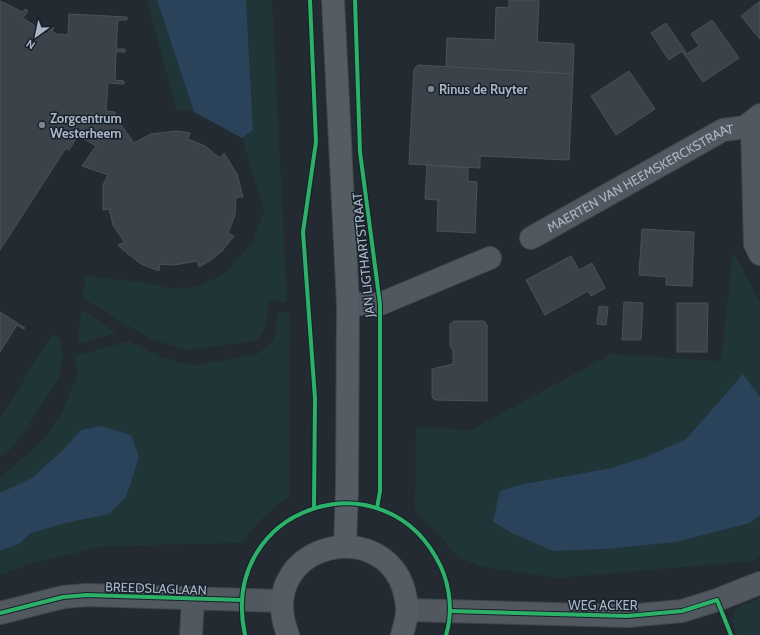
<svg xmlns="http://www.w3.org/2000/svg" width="760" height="635" font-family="Cabin,sans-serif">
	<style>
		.green { fill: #203537 }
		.water { fill: #2b435a }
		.building { fill: #3b4249; stroke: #4a5159 }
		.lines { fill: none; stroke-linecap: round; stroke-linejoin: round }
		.street-casing { stroke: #40464c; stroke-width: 24 }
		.secondary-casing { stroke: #40464c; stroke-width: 24 }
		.street { stroke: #525860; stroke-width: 22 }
		.secondary { stroke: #565c64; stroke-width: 22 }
		.cycleway-casing { stroke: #16212b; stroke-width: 6 }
		.cycleway { stroke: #2db169; stroke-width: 4 }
		.poi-dot { fill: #7b8591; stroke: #16212b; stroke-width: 1.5 }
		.labels { text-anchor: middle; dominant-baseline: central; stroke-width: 3; stroke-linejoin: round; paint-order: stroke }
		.poi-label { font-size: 13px; font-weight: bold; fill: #aab6c5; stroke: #16212b; text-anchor: start }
		.street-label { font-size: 13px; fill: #aab6c5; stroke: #16212b }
	</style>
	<rect width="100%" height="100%" fill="#232a31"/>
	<g class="green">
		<path d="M147 0H157L194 112 176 109Z"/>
		<path d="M246 0H272L287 302 269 300C267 318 268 327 256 341L188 350 152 340 82 298 86 276 144 282 168 288 194 287 223 275 253 242 264 210 242 138 253 130Z"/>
		<path d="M733 251 760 302V397L743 374 686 439 643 458 611 468 519 485 493 522 510 532 553 551 607 549 676 542 750 523 760 515V557L752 561 557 578 480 566 458 557 433 528 415 510 416 427 471 430 611 354 721 361Z"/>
		<path d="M81 309 116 333 78 344Z"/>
		<path d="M278 312 290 313 289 498C263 512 259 525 240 543L105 546 30 564 0 575V478L42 441 61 414 78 374 74 356 129 341 160 356 184 364 197 365 257 354 274 341Z"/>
		<path d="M52 335 59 338 63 355 59 377 25 431 10 450 0 456V418Z"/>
		<path d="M760 598V635H738L733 622 735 609Z"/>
	</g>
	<g class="water">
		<path d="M157 0H246L253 130 242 138 194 112Z"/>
		<path d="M743 374 760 397V515L750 523 676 542 607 549 553 551 510 532 493 522 500 491 519 485 611 468 643 458 686 439Z"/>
		<path d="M101 426 131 435 139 457 126 497 109 514 65 523 31 533 20 543 0 551V493L32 478 63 450 81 430Z"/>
	</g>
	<g class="building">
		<path d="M509 0H539L537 42 574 44 573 74 446 68 447 38 495 40 496 7 509 8Z"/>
		<path d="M0 1 23 12 25 9 28 11 23 18 47 34 52 27 54 28 52 31 56 34 68 35 69 14 127 17V20H118L116 49H125V52H116L115 80 124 81V84L108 83 106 111 115 112V115L91 114 69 150 66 148 0 250Z"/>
		<path d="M760 1V39L741 16Z"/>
		<path d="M712 20 739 58 703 82 682 51 669 60 651 33 666 23 687 54 699 46 691 34Z"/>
		<path d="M418 65 573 74 569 160 480 156V168L409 164 414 69Z"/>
		<path d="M629 71 655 109 616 135 591 96Z"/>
		<path d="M91 114 114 115V120L117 119 134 143 151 134 176 131 190 133 188 139 205 146 220 158 224 153 237 174 243 197H236L235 215 228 233 234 236 222 251 211 260 199 267 197 261 174 265 160 264 159 271 141 264 122 249 118 245 124 242 113 225 109 209 103 210V185L108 175 82 166 96 146 78 135Z"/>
		<path d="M427 165 468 168V181L477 182 475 233 437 231 438 200 425 199Z"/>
		<path d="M642 229 694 232 692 286 666 285V277L639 275Z"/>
		<path d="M571 256 579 270 592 263 605 288 591 296 588 291 545 315 526 280Z"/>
		<path d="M624 302 643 303 641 340H622Z"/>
		<path d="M677 303H708L707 352H677Z"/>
		<path d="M599 306 608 307 606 325 597 324Z"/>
		<path d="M0 312 25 328 23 329 17 325 0 352Z"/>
		<path d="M454 321H484L487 325V401L435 400 432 397V369L453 364V350L450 347V324Z"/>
	</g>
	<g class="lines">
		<g class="street-casing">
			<g id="street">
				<path d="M752 123 755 244 760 254"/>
				<path id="s1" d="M531 238 723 130 745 127 760 115"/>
				<path d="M348 304H380L490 258"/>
				<path d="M408 610 627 616 682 611 717 600 760 583"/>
				<path d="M0 613 63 597 87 595 282 601"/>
				<path d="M191 635 193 600"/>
			</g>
		</g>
		<g class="secondary-casing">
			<g id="secondary">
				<path d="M333 0 348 304 347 488 345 546"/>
				<path d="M288 635C251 539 400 509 407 608 408 616 404 627 402 635"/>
			</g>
		</g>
		<use href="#street" class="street"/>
		<use href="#secondary" class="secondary"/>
		<g class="cycleway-casing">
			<g id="cycleway">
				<path d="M310 0 316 142 303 232 315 398 314 508"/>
				<path d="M355 0 360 152 380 304V491L377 508"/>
				<path d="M450 611 627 616 682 611 717 600 731 635"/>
				<path d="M0 613 63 597 87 595 241 600"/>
				<path d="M245 635C217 506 387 451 441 567 450 587 453 613 446 635"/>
			</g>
		</g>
		<use href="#cycleway" class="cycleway"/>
	</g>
	<g class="poi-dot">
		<circle cx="431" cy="89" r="4"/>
		<circle cx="42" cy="125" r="4"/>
	</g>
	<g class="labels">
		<g class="poi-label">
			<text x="439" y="89">Rinus de Ruyter</text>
			<text x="50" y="118">Zorgcentrum<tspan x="50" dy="15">Westerheem</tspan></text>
		</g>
		<g class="street-label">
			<text stroke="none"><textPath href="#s1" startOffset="125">MAERTEN VAN HEEMSKERCKSTRAAT</textPath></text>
			<text transform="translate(363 255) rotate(-96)">JAN LIGTHARTSTRAAT</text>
			<text transform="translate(156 588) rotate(2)">BREEDSLAGLAAN</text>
			<text x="603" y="605">WEG ACKER</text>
		</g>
	</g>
	<g transform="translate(36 36) rotate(213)" stroke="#16212b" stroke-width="3" paint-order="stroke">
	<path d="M0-3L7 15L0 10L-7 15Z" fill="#aab6c5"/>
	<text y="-6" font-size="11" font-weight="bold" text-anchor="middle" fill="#aab6c5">N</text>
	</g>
</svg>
